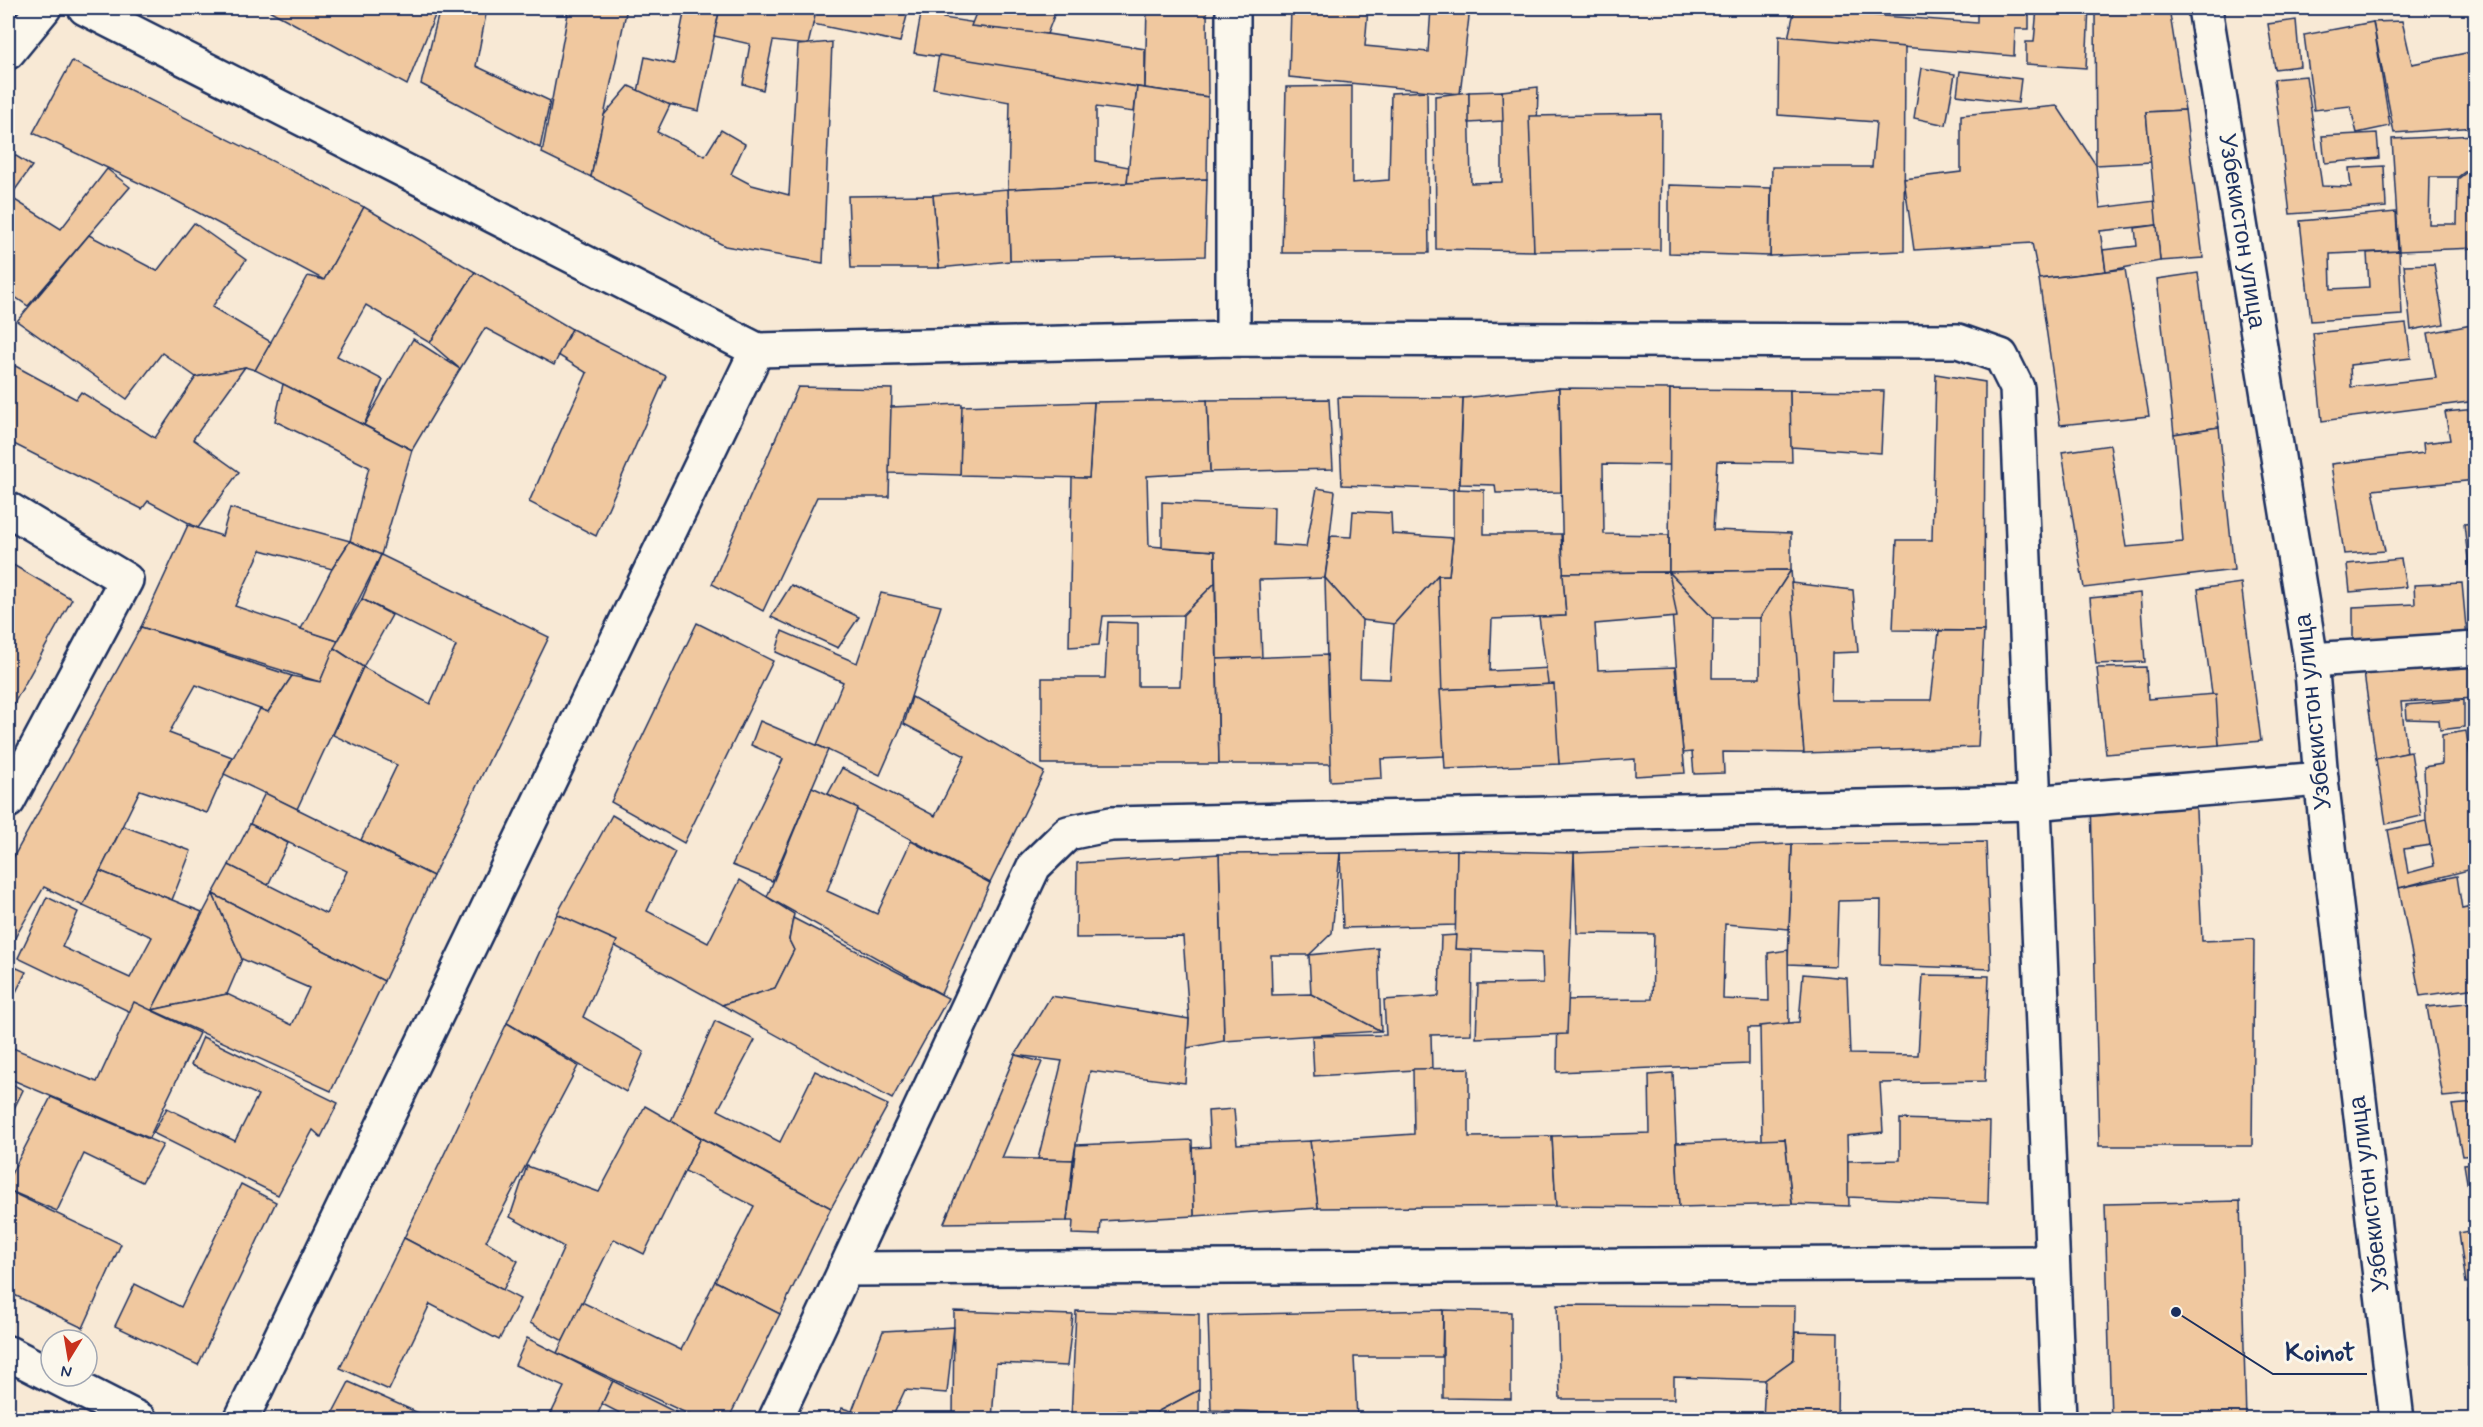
<svg xmlns="http://www.w3.org/2000/svg" width="2483" height="1427" font-family="Mynerve,sans-serif">
	<style>
		.building { fill: #f0c89f; stroke: #1b2f5e; stroke-width: 1.5; fill-rule: evenodd }
		.lines { fill: none; stroke-linecap: round; stroke-linejoin: round }
		.street-casing { stroke: #1b2f5e; stroke-width: 38 }
		.secondary-casing { stroke: #1b2f5e; stroke-width: 38 }
		.street { stroke: #fbf7ec; stroke-width: 33 }
		.secondary { stroke: #fbf7ec; stroke-width: 33 }
		.labels { text-anchor: middle; dominant-baseline: central; stroke-width: 6; stroke-linejoin: round; paint-order: stroke }
		.street-label { font-size: 24px; fill: #1b2f5e; stroke: #fbf7ec }
		.leader { fill: none; stroke: #1b2f5e; stroke-width: 2 }
		.callout-dot { fill: #1b2f5e; stroke: #fbf7ec; stroke-width: 2 }
		.callout-label { font-size: 26px; text-anchor: middle; font-weight: bold; fill: #1b2f5e; stroke: #fbf7ec; stroke-width: 6; stroke-linejoin: round; paint-order: stroke }
	</style>
	<rect width="100%" height="100%" fill="#f8e9d5"/>
	<filter id="ink" filterUnits="userSpaceOnUse"><feTurbulence type="fractalNoise" baseFrequency=".0167" numOctaves="2"/><feDisplacementMap in="SourceGraphic" scale="12" xChannelSelector="R" yChannelSelector="G"/><feConvolveMatrix kernelMatrix="1 2 1 2 8 2 1 2 1" color-interpolation-filters="sRGB"/></filter>
	<g filter="url(#ink)">
		<g class="building">
			<path d="M265 8H438L407 85Z"/>
			<path d="M440 8 487 9 476 66 550 101 540 148 421 84Z"/>
			<path d="M569 8H627L591 177 542 153Z"/>
			<path d="M685 8H720L699 111 637 97 645 57 674 64Z"/>
			<path d="M720 8H817L808 45 773 41 763 90 743 84 750 44 714 36Z"/>
			<path d="M817 8H909L900 42 813 24Z"/>
			<path d="M922 8H945L943 18 1145 49V88L914 53Z"/>
			<path d="M978 8H1057L1047 34 971 26Z"/>
			<path d="M1147 8H1207L1208 97 1145 88Z"/>
			<path d="M1291 8H1368L1365 46 1428 52 1431 8H1470L1460 94 1289 77Z"/>
			<path d="M1795 8H1843V13L1977 23V8H2029V29H2015L2014 56 1788 38Z"/>
			<path d="M2037 8H2089L2086 68 2026 64V42H2034Z"/>
			<path d="M2115 8H2169L2185 110 2146 112 2151 162 2096 165 2095 10Z"/>
			<path d="M2296 20 2300 66 2275 69 2268 24Z"/>
			<path d="M2402 21 2412 64 2476 51V127L2394 133 2373 22Z"/>
			<path d="M2373 22 2390 126 2357 133 2350 106 2314 110 2304 35Z"/>
			<path d="M1779 36 1905 47 1904 251 1770 256 1772 167H1872L1876 122 1778 115Z"/>
			<path d="M832 42 823 263 725 246 591 177 604 115 629 86 670 105 657 132 705 156 721 130 745 144 731 174 752 185 789 195 798 45Z"/>
			<path d="M939 55 1137 87 1134 112 1096 107V161L1129 167 1127 183 1008 189 1010 102 933 88Z"/>
			<path d="M72 61 364 207 324 280 169 197 33 133Z"/>
			<path d="M1922 68 1955 74 1946 125 1914 118Z"/>
			<path d="M1960 71 2021 79 2018 103 1957 95Z"/>
			<path d="M2306 76 2322 186 2351 187 2349 168 2384 166 2386 207 2290 214 2274 79Z"/>
			<path d="M1352 86V183L1389 180 1391 93 1427 91 1429 253H1282L1286 87Z"/>
			<path d="M1137 87 1208 97 1207 179 1127 183Z"/>
			<path d="M1538 87 1534 251 1436 249 1435 96 1469 92 1471 183 1502 182V91Z"/>
			<path d="M1502 91 1503 121 1469 123V92Z"/>
			<path d="M2057 106 2096 165 2100 208 2155 201 2157 225 2100 231 2106 271 2039 279 2032 243 1914 250 1904 179 1961 172V115Z"/>
			<path d="M2185 110 2203 258 2160 261 2146 112Z"/>
			<path d="M1661 114 1660 250 1534 251 1529 116Z"/>
			<path d="M2377 133 2379 158 2325 163 2322 136Z"/>
			<path d="M2476 135V163L2458 177H2430L2429 224H2457L2458 179 2476 165V248L2399 251 2392 139Z"/>
			<path d="M8 151 32 166 10 197 61 229 107 169 130 187 28 306 8 292Z"/>
			<path d="M1207 179 1205 256 1010 261 1008 189Z"/>
			<path d="M1669 185 1771 188 1770 256 1669 253Z"/>
			<path d="M1008 189 1010 261 939 268 933 195Z"/>
			<path d="M933 195 939 268H851L848 196Z"/>
			<path d="M364 207 475 272 430 343 366 305 337 356 383 380 364 425 255 370 308 276 324 280Z"/>
			<path d="M2396 212 2398 251 2330 254 2331 289 2369 287 2367 253 2399 251 2402 315 2311 321 2300 221Z"/>
			<path d="M194 223 246 260 212 307 271 342 255 370 245 367 196 377 162 353 127 399 17 321 89 235 157 271Z"/>
			<path d="M2157 225 2160 261 2106 271 2103 250 2137 246 2135 228Z"/>
			<path d="M2434 264 2444 324 2411 330 2404 265Z"/>
			<path d="M2125 269 2149 416 2060 425 2039 279Z"/>
			<path d="M475 272 572 329 554 365 485 328 460 369 430 343Z"/>
			<path d="M2198 273 2219 427 2174 434 2157 279Z"/>
			<path d="M2406 324 2411 358 2350 365 2351 387 2436 378 2428 333 2472 325 2476 401 2322 421 2313 333Z"/>
			<path d="M572 329 666 376 596 536 529 502 587 373 558 355Z"/>
			<path d="M413 339 460 369 412 450 364 425Z"/>
			<path d="M8 362 76 399 81 392 155 438 196 377 245 367 193 439 239 472 198 528 148 501 142 509 8 441Z"/>
			<path d="M1936 374 1985 382 1984 631 1893 630 1897 540H1932Z"/>
			<path d="M283 384 412 450 381 555 350 541 369 467 275 421Z"/>
			<path d="M798 387 892 389 889 497H817L763 611 712 584Z"/>
			<path d="M1559 388 1561 492 1496 493 1495 485 1460 484 1463 398Z"/>
			<path d="M1559 388 1670 389V465L1603 464 1604 534 1669 535V572L1563 573Z"/>
			<path d="M1670 389 1790 390 1792 462 1717 461 1713 530 1791 533V570L1669 572Z"/>
			<path d="M1790 390 1884 391 1881 453 1791 447Z"/>
			<path d="M1338 397 1463 398 1459 490 1342 485Z"/>
			<path d="M1329 399 1333 469 1210 472 1207 400Z"/>
			<path d="M1207 400 1210 472 1147 476 1149 546 1215 551V583L1183 615 1103 616 1099 645 1069 647 1072 477 1089 478 1094 402Z"/>
			<path d="M1094 402 1089 478 960 475 961 406Z"/>
			<path d="M962 404 960 475 889 473 891 407Z"/>
			<path d="M2476 409V480L2373 490 2385 551 2344 554 2331 464 2424 453 2423 443 2450 440 2445 412Z"/>
			<path d="M2219 427 2234 570 2084 588 2062 452 2110 445 2126 547 2183 542 2174 434Z"/>
			<path d="M1317 488 1335 491 1325 578 1259 580 1262 658 1217 659 1215 551 1162 547V502L1274 507 1273 545 1306 547Z"/>
			<path d="M1453 489 1484 490V534H1561L1566 616 1492 619 1490 671 1551 668 1554 684 1440 690 1438 575H1449L1453 538Z"/>
			<path d="M230 508 350 541 332 569 261 550 235 606 338 641 320 682 141 627 188 525 222 536Z"/>
			<path d="M1353 511 1391 513 1392 534 1453 538 1449 575H1438L1394 624 1362 620 1325 578 1331 536 1351 537Z"/>
			<path d="M2476 523V628L2464 524Z"/>
			<path d="M350 541 381 555 338 641 301 629 332 569Z"/>
			<path d="M381 555 549 637 433 876 361 840 397 765 333 735 363 667 430 704 456 646 362 599Z"/>
			<path d="M2401 559 2406 587 2350 592 2347 564Z"/>
			<path d="M8 562 72 599 8 714V642L12 633 8 630Z"/>
			<path d="M1791 570 1760 618H1713L1669 572Z"/>
			<path d="M1791 570 1804 753 1723 752 1724 773 1694 774 1692 752 1683 753 1669 572 1713 618 1712 678H1760V618Z"/>
			<path d="M1669 572 1677 617 1595 624 1598 670 1675 667 1685 773 1635 776V759L1559 764 1539 617 1566 616 1563 573Z"/>
			<path d="M1438 575 1444 756 1381 759 1382 778 1330 781 1325 578 1362 620 1360 678 1390 679 1394 624Z"/>
			<path d="M1215 583 1219 764H1042V678H1105L1108 622 1138 623V686H1180L1183 615Z"/>
			<path d="M1791 583 1853 590 1858 652 1832 653 1831 700H1931L1939 631H1984L1978 747 1804 753Z"/>
			<path d="M2241 583 2261 741 2219 745 2198 589Z"/>
			<path d="M2462 583 2467 638 2353 648V607L2415 604 2414 585Z"/>
			<path d="M791 585 859 617 838 648 771 617Z"/>
			<path d="M881 593 941 606 901 727 880 775 817 745 843 682 776 652 782 631 857 663Z"/>
			<path d="M2140 593 2145 662 2096 664 2090 598Z"/>
			<path d="M362 599 392 615 363 667 334 648Z"/>
			<path d="M697 623 773 661 684 843 611 802Z"/>
			<path d="M141 627 292 676 268 712 196 685 169 733 232 757 207 813 140 790 83 906 44 887 8 950V867Z"/>
			<path d="M334 648 363 667 297 809 224 774 260 709 268 712 292 676 320 682Z"/>
			<path d="M1327 655 1331 764H1219L1217 659Z"/>
			<path d="M2146 667 2148 699 2216 694 2219 745 2106 754 2097 668Z"/>
			<path d="M2476 667V698L2401 702 2407 753 2376 759 2364 673Z"/>
			<path d="M1554 684 1559 764 1445 769 1440 690Z"/>
			<path d="M912 697 1044 772 990 883 828 794 842 768 935 816 965 756 904 724Z"/>
			<path d="M2464 700V727L2440 730 2439 720 2407 719 2406 705Z"/>
			<path d="M2476 719V751L2470 750Z"/>
			<path d="M760 721 828 750 772 881 732 865 783 759 751 745Z"/>
			<path d="M2466 731 2476 795V868L2399 888 2388 830 2426 821 2424 767 2442 764V735ZM2426 821 2434 866 2408 873 2404 849 2430 845Z"/>
			<path d="M2411 752 2421 816 2386 824 2376 759Z"/>
			<path d="M812 787 858 808 827 891 877 914 911 841 990 883 941 994 767 897Z"/>
			<path d="M2195 789 2202 941 2254 939 2252 1146H2099L2091 798Z"/>
			<path d="M265 793 433 876 384 981 213 894 229 865 326 914 347 871 250 824Z"/>
			<path d="M612 815 675 852 647 911 708 943 740 880 794 914 789 940 794 950 775 988 722 1005 557 914Z"/>
			<path d="M250 824 288 843 268 885 229 865Z"/>
			<path d="M123 826 191 851 172 900 100 871Z"/>
			<path d="M1986 842 1991 969 1880 965 1881 900 1838 901 1836 966 1788 964 1792 844Z"/>
			<path d="M1792 844 1789 929 1725 924 1723 999 1769 1001 1768 953 1788 950 1789 1027 1748 1028V1064L1557 1072 1558 1000 1652 999 1654 934 1577 933 1574 853Z"/>
			<path d="M1457 850 1456 925 1343 928 1340 853Z"/>
			<path d="M1457 850 1574 853 1567 1034 1476 1038 1478 984 1543 983 1542 952 1455 949Z"/>
			<path d="M1340 853 1332 933 1309 955H1271L1272 995 1311 994 1381 1031 1224 1041 1219 854Z"/>
			<path d="M1219 854 1224 1041 1187 1048 1189 1019 1183 937 1076 938 1077 863Z"/>
			<path d="M100 871 202 912 147 1020 18 958 47 897 78 912 62 947 130 978 152 937 83 906Z"/>
			<path d="M2457 876 2462 909 2476 906V988L2420 996 2399 888Z"/>
			<path d="M213 894 242 959 227 994 152 1010Z"/>
			<path d="M213 894 384 981 331 1091 152 1010 227 994 292 1025 309 988 242 959Z"/>
			<path d="M557 914 617 941 583 1017 644 1052 626 1092 507 1023Z"/>
			<path d="M793 918 948 998 892 1099 722 1005 775 988 794 950 789 940Z"/>
			<path d="M1456 935 1455 949 1472 950 1471 1034 1431 1035 1432 1069 1314 1076 1312 1036 1386 1035 1384 1000 1439 996 1441 936Z"/>
			<path d="M1378 948 1381 1031 1311 994 1309 955Z"/>
			<path d="M8 964 26 972 8 1008Z"/>
			<path d="M1803 974 1847 978 1850 1054 1918 1055 1923 975 1989 976 1985 1081 1880 1083 1883 1132 1847 1136 1849 1206 1792 1204 1785 1139 1762 1141 1760 1026 1799 1022Z"/>
			<path d="M1051 996 1189 1019 1185 1083 1090 1071 1073 1160 1038 1159 1062 1061 1015 1055Z"/>
			<path d="M134 1002 199 1033 149 1138 8 1078V1046L97 1082Z"/>
			<path d="M2476 1002V1094L2443 1097 2427 1007Z"/>
			<path d="M715 1021 755 1040 718 1110 780 1142 815 1071 888 1105 831 1208 671 1121Z"/>
			<path d="M507 1023 578 1066 486 1241 518 1261 503 1290 404 1238Z"/>
			<path d="M203 1037 338 1103 321 1137 313 1130 278 1195 153 1133 167 1108 235 1141 258 1095 191 1065Z"/>
			<path d="M1015 1055 1042 1062 1002 1158 1073 1160 1067 1221 944 1223Z"/>
			<path d="M1469 1068V1137L1552 1136 1556 1206 1318 1208 1310 1141 1414 1134 1413 1069Z"/>
			<path d="M1673 1073 1679 1207 1556 1206 1552 1136 1650 1133 1649 1075Z"/>
			<path d="M8 1082 23 1090 8 1121Z"/>
			<path d="M51 1097 163 1145 142 1182 84 1154 57 1211 8 1190V1180Z"/>
			<path d="M2476 1103V1155L2462 1156 2452 1105Z"/>
			<path d="M645 1106 701 1138 644 1254 614 1239 563 1341 530 1323 564 1247 510 1217 527 1166 599 1192Z"/>
			<path d="M1234 1109 1237 1144 1310 1141 1318 1208 1194 1216 1192 1148 1210 1147 1208 1111Z"/>
			<path d="M1900 1119 1990 1122 1988 1203 1848 1197V1161L1900 1160Z"/>
			<path d="M701 1138 831 1208 780 1314 715 1281 754 1206 685 1171Z"/>
			<path d="M1785 1139 1792 1204 1679 1207 1676 1143Z"/>
			<path d="M1192 1140 1194 1216 1101 1221 1100 1235 1072 1234 1073 1221H1067L1076 1145Z"/>
			<path d="M2476 1163V1281L2466 1283 2459 1233 2475 1230 2464 1164Z"/>
			<path d="M241 1184 276 1202 198 1365 115 1326 135 1284 181 1307Z"/>
			<path d="M11 1192 121 1244 83 1328 8 1292V1200Z"/>
			<path d="M2240 1201 2246 1420H2111L2105 1204Z"/>
			<path d="M404 1238 520 1299 499 1340 430 1304 389 1390 340 1368Z"/>
			<path d="M715 1281 780 1314 728 1420H701L557 1353 582 1302 681 1350Z"/>
			<path d="M2476 1289V1366H2468V1291Z"/>
			<path d="M1557 1305 1795 1306 1794 1359 1765 1380 1674 1377V1399H1560Z"/>
			<path d="M1443 1310 1511 1312V1399L1443 1398Z"/>
			<path d="M1443 1310 1442 1357H1354L1357 1418 1381 1420H1288L1289 1413 1211 1410 1208 1315Z"/>
			<path d="M954 1311 1073 1315 1067 1366 996 1363 992 1420H953Z"/>
			<path d="M1076 1311 1199 1314V1390L1157 1412 1118 1411V1420H1071Z"/>
			<path d="M954 1327 947 1393 905 1390 891 1420H877L852 1411 883 1331Z"/>
			<path d="M1795 1332 1838 1333 1837 1420H1763L1765 1380 1794 1359Z"/>
			<path d="M527 1338 613 1381 595 1420H548L564 1387 515 1365Z"/>
			<path d="M613 1381 691 1420H633L602 1404Z"/>
			<path d="M349 1382 434 1420H329Z"/>
			<path d="M1199 1390V1420H1157V1412Z"/>
			<path d="M842 1408 852 1411 877 1420H837Z"/>
		</g>
		<g class="lines">
			<g class="street-casing">
				<g id="street">
					<path d="M85 8 757 350 1233 339 1958 341 2001 356 2017 388 2059 1420"/>
					<path d="M1233 8V339"/>
					<path d="M8 52 44 8"/>
					<path d="M8 509 126 580 8 801"/>
					<path d="M2311 660 2476 649"/>
					<path d="M845 1269 2051 1263"/>
					<path d="M241 1420 757 350"/>
					<path d="M775 1420 1034 866 1068 833 1111 824 2032 803 2321 779"/>
				</g>
			</g>
			<g class="secondary-casing">
				<g id="secondary">
					<path d="M2205 8 2311 660 2321 779 2397 1420"/>
					<path d="M8 1353 51 1375"/>
					<path d="M54 1376 140 1420"/>
				</g>
			</g>
			<use href="#street" class="street"/>
			<use href="#secondary" class="secondary"/>
		</g>
	</g>
	<g class="labels">
		<g class="street-label">
			<text transform="translate(2241 231) rotate(81)">Узбекистон улица</text>
			<text transform="translate(2314 712) rotate(-96)">Узбекистон улица</text>
			<text transform="translate(2370 1194) rotate(-97)">Узбекистон улица</text>
		</g>
	</g>
	<path class="leader" d="M2176 1312L2273 1374H2367"/>
	<circle class="callout-dot" cx="2176" cy="1312" r="6"/>
	<g class="callout-label">
		<text x="2320" y="1361">Koinot</text>
	</g>
	<rect width="2483" height="1427" fill="none" stroke="#fbf7ec" stroke-width="30"/>
	<rect x="15" y="15" width="2453" height="1397" fill="none" stroke="#1b2f5e" stroke-width="2" filter="url(#ink)"/>
	<g transform="translate(69 1358) rotate(191)"><circle r="28" fill="#fbf7ec" stroke="#a1a7b3" stroke-width="1.5"/>
	<path d="M0-4.5L10 22L0 15L-10 22Z" fill="#c8321e"/>
	<text y="-9" font-size="16" font-weight="bold" text-anchor="middle" fill="#1b2f5e">N</text>
	</g>
</svg>
